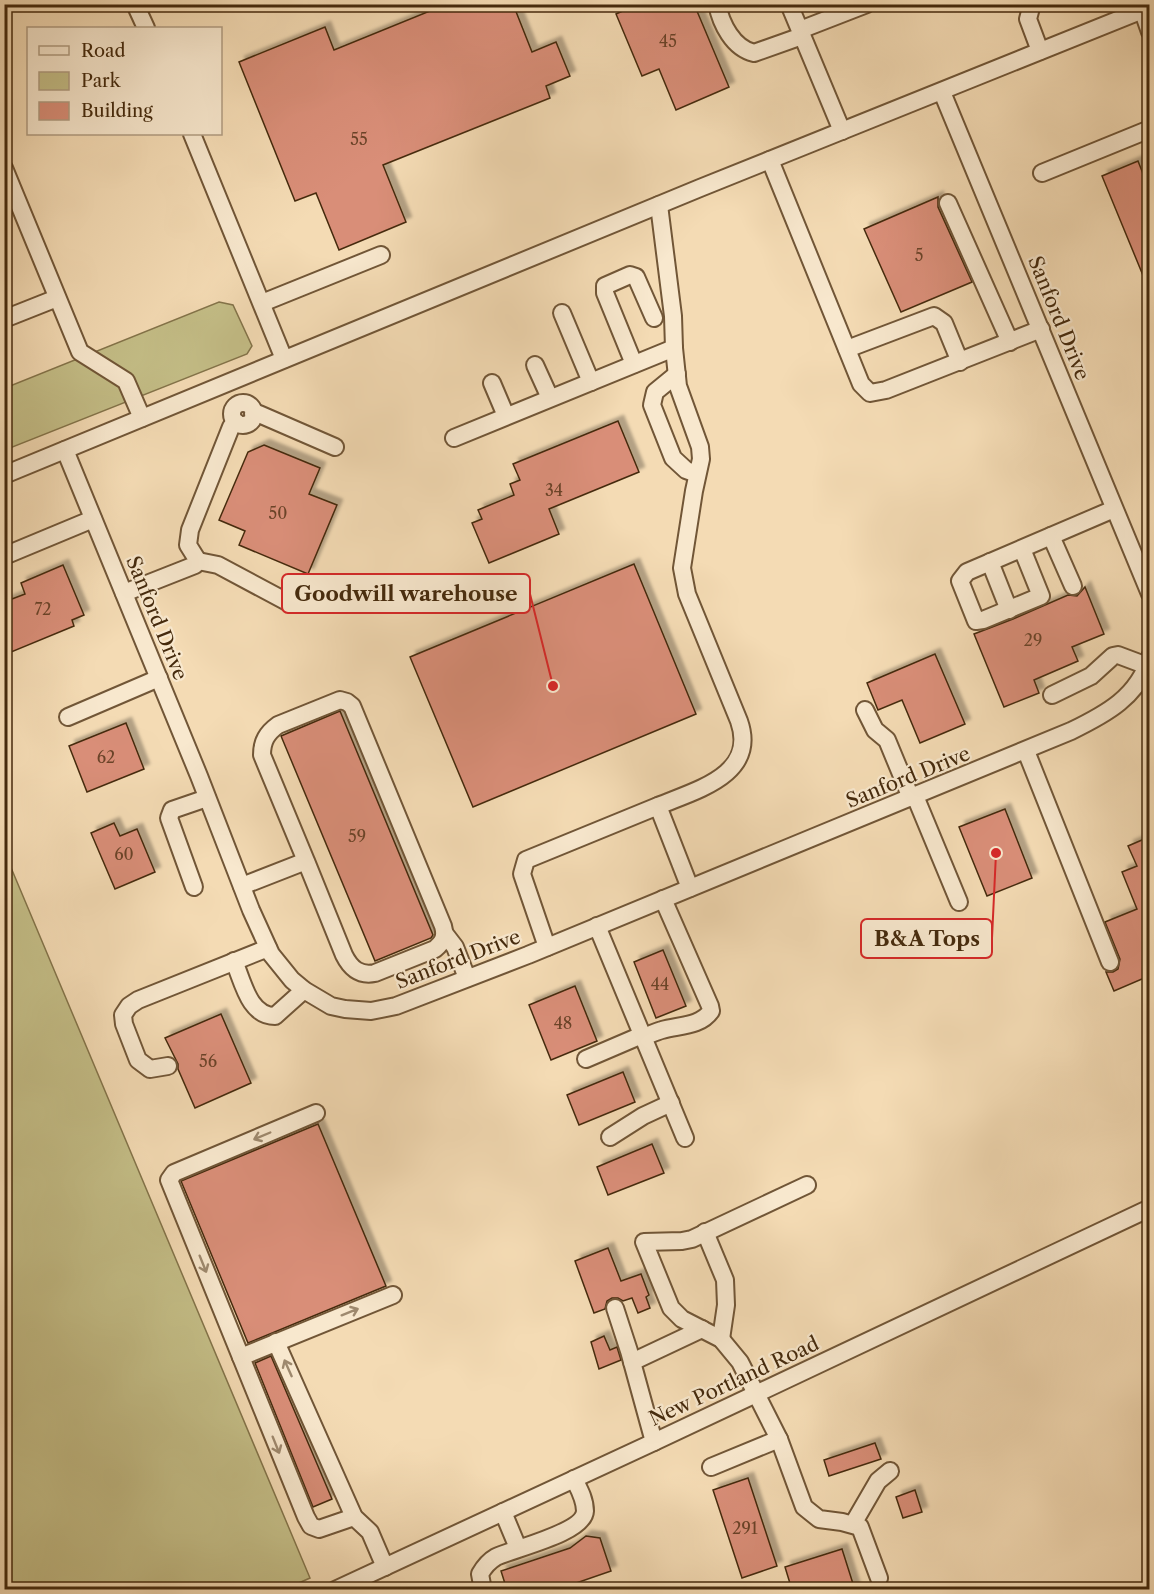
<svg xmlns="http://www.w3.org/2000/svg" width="1154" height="1594" font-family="'Libre Caslon Text',serif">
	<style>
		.green { fill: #c4be87; stroke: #84744a; stroke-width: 1.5 }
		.building { fill: #d98e78; stroke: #452a0d; stroke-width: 1.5; filter: url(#shadow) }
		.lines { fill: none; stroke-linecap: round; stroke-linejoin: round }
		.minor-casing { stroke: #715637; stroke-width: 20 }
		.minor { stroke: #f8e8ce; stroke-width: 16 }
		.oneway { stroke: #9e896e }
		.labels { text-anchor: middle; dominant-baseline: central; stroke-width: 4.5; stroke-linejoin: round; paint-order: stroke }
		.number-label { font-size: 16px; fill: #6a4328 }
		.street-label { font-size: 20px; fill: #452a0d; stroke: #f8e8ce }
		.leader { fill: none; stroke: #d62828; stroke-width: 2 }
		.callout-dot { fill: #d62828; stroke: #f8e8ce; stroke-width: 2 }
		.callout { fill: #f8e8ce; stroke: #d62828; stroke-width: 2 }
		.callout-label { font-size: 21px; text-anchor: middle; font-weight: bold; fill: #452a0d }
	</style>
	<defs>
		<filter id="shadow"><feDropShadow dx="5.5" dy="-5.5" stdDeviation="1.5" flood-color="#0004"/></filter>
	</defs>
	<rect width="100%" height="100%" fill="#f4dbb4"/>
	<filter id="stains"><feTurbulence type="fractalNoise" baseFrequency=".00333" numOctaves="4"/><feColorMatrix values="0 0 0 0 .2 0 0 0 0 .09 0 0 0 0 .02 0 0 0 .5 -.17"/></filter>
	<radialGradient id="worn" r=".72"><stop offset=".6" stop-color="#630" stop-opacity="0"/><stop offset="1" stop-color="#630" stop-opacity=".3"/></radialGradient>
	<g class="green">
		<path d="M219 302 233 305 252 346 247 354 5 450V388Z"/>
		<path d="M4 851 310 1578 285 1589H5Z"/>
	</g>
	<g class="building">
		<path d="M447 4H513L532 52 556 42 570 76 546 86 550 98 383 165 406 222 339 250 316 193 295 201 239 62 325 27 334 50Z"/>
		<path d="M638 4H694L729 87 676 110 659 69 642 76 616 14Z"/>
		<path d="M1138 161 1149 189V290L1102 176Z"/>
		<path d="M938 197V207L972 282 901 312 864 229Z"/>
		<path d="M618 421 639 472 549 509 559 534 489 563 472 523 482 519 478 510 514 495 510 484 520 480 513 464Z"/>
		<path d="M264 445 320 468 309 494 337 505 308 574 239 545 245 531 219 520 248 452Z"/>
		<path d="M634 564 696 714 473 807 410 657Z"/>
		<path d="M63 565 84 615 72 620 74 626 4 655V602L25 594 21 583Z"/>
		<path d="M1085 587 1104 634 1072 647 1078 661 1034 680 1039 693 1004 707 974 634 1013 619 1068 595 1077 596Z"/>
		<path d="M935 654 965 724 920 743 902 700 878 710 867 683Z"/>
		<path d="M340 711 433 935 431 938 375 961 281 736Z"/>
		<path d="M126 723 144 769 87 792 69 746Z"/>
		<path d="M1005 809 1032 878 987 896 959 827Z"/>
		<path d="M114 823 120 836 137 829 155 872 115 889 91 833Z"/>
		<path d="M1149 837V976L1114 991 1106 972H1113L1118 969 1120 959 1105 922 1137 909 1122 872 1137 866 1128 846Z"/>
		<path d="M663 950 686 1006 656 1018 634 962Z"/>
		<path d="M575 986 597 1041 551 1060 529 1005Z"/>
		<path d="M221 1014 251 1083 195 1108 178 1069V1064L165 1038Z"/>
		<path d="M623 1072 635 1102 579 1125 567 1095Z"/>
		<path d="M318 1124 386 1286 248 1343 181 1181Z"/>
		<path d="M652 1144 664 1173 608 1195 597 1167Z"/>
		<path d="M608 1248 621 1281 641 1274 649 1295 646 1297 650 1308 638 1313 632 1298 623 1301 618 1298H612L607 1301 605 1309 594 1313 575 1261Z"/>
		<path d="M604 1336 610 1350 617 1347 621 1360 599 1369 591 1342Z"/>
		<path d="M271 1356 332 1499 313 1507 255 1363Z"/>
		<path d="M875 1443 881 1459 829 1476 824 1460Z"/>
		<path d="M748 1478 777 1566 742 1578 713 1490Z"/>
		<path d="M915 1490 922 1512 903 1518 896 1497Z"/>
		<path d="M586 1536 600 1538 611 1571 556 1590H507L501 1571 570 1548Z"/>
		<path d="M842 1549 855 1590H792L785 1567Z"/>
	</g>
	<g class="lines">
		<g class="minor-casing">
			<g id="minor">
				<path d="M135 4 146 28"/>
				<path d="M717 4C721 24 733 48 754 53L802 36"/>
				<path d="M789 4 842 131"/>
				<path d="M1032 4 1028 19 1040 51"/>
				<path d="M1142 9 1150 32"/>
				<path d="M800 30 867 4"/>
				<path d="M942 92 1150 594"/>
				<path d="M192 134 284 359"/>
				<path d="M770 160 861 384 870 393 886 390 1041 329"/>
				<path d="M4 168 80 352 126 381 142 418"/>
				<path d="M1042 173 1150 129"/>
				<path d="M948 203 1010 342"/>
				<path d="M262 303 381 255"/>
				<path d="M562 313 591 382"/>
				<path d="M4 319 57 298"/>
				<path d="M847 349 934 316 944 323 960 362"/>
				<path d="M634 364 605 293V286L630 275 636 277 654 318"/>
				<path d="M535 365 550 398"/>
				<path d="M677 374 655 392 652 405 673 458 686 470 697 474"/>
				<path d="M492 383 506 416"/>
				<circle cx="243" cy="414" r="11"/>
				<path d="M253 414H259L335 447"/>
				<path d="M454 438 674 348"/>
				<path d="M65 450 199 776 251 910 271 954 292 980 304 990 331 1006 345 1009 371 1011 396 1006 528 955 1071 731C1106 714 1138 697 1150 657"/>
				<path d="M4 475 700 188 1150 7"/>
				<path d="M1051 536 1073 586"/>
				<path d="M1022 549 1041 596 983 620 976 621 960 581 967 572 1114 509"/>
				<path d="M4 556 93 519"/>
				<path d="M198 561 218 565 291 604"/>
				<path d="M990 562 1009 610"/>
				<path d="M124 593 195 565 198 561 188 545 190 530 231 427 236 422"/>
				<path d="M1052 695 1091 676 1113 656 1118 655 1150 667"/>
				<path d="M865 710 875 730 887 740 911 798"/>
				<path d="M68 717 159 678"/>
				<path d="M1026 751 1110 962"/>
				<path d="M915 796 959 902"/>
				<path d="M658 806C696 790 758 775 739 721L687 594 682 568 694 491 701 459 700 447 678 386 674 348 673 316 659 205"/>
				<path d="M242 886 306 861 262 755C262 741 267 733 278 725L340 700 347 702 352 706 443 926C446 937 443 942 435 949L375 973C360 976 351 969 344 955L306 861"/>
				<path d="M194 887 169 818 172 810 207 798"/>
				<path d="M597 926 685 1138"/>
				<path d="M445 934 455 947 467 978"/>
				<path d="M547 947 522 874 526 860 658 806 690 888"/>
				<path d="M234 961C243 982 249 1016 275 1016L304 990"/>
				<path d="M643 1037C649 1035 655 1032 662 1030 678 1025 700 1027 711 1011L710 1006 663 899"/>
				<path d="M586 1059 642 1035"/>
				<path d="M168 1066 150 1069 138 1060 124 1024 123 1015 129 1006 138 1000 268 948"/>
				<path d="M316 1113 174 1173 169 1180 306 1517 311 1526 319 1529 354 1517"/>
				<path d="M610 1137 643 1116 671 1103"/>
				<path d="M807 1185 692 1239 682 1241 644 1242 671 1308 682 1319 721 1339 740 1362 779 1439 804 1507 819 1519 842 1522 860 1527 879 1578"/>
				<path d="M705 1232 725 1280 726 1305 721 1339"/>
				<path d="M615 1308 629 1351 654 1442"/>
				<path d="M276 1342 354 1517 370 1532 385 1567"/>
				<path d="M241 1357 393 1295"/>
				<path d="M632 1362 702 1329"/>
				<path d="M711 1467 779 1439"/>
				<path d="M503 1512 518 1548"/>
				<path d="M853 1524 878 1481 890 1471"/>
				<path d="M335 1590 654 1442 1150 1208"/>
				<path d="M483 1590 480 1574C484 1567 489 1561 496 1557 515 1548 584 1533 585 1511 585 1499 579 1489 574 1479"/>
			</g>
		</g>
		<use href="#minor" class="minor"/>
	</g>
	<defs><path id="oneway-shaft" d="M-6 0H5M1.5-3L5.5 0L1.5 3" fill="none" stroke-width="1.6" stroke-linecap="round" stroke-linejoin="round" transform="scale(1.5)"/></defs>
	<g class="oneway">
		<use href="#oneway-shaft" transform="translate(262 1136) rotate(157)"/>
		<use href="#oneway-shaft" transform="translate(203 1264) rotate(68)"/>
		<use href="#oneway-shaft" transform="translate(350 1312) rotate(-22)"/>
		<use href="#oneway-shaft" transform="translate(288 1368) rotate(-114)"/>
		<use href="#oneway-shaft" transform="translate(276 1445) rotate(68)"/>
	</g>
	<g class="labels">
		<g class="number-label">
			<text x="668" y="41">45</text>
			<text x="359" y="139">55</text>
			<text x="919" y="255">5</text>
			<text x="554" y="490">34</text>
			<text x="278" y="513">50</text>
			<text x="43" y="609">72</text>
			<text x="1033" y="640">29</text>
			<text x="106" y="757">62</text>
			<text x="357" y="836">59</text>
			<text x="124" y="854">60</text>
			<text x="660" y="984">44</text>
			<text x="563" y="1023">48</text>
			<text x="208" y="1061">56</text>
			<text x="745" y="1528">291</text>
		</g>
		<g class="street-label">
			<text transform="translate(1059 318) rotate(68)">Sanford Drive</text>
			<text transform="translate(157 618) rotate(68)">Sanford Drive</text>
			<text transform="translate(908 777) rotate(-22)">Sanford Drive</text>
			<text transform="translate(458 959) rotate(-21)">Sanford Drive</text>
			<text transform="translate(734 1381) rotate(-25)">New Portland Road</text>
		</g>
	</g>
	<path class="leader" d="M553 686L530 594M996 853L992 938"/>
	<g class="callout-dot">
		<circle cx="553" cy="686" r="6"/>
		<circle cx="996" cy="853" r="6"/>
	</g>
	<g class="callout">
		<rect x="282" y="574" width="248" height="39" rx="6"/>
		<rect x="861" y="919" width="131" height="39" rx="6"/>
	</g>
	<g class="callout-label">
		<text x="406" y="601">Goodwill warehouse</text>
		<text x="927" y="946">B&amp;A Tops</text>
	</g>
	<rect width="1154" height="1594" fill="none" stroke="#f4dbb4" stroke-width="24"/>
	<rect x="6" y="6" width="1142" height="1582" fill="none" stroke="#452a0d" stroke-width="3"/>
	<rect x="12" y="12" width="1130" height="1570" fill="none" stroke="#452a0d" stroke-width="1.5"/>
	<rect x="27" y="27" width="195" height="108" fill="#f8e8ce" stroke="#b09c81" stroke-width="1.5"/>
	<rect x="39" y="46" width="30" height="9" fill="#f8e8ce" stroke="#b09c81" stroke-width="1.5"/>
	<text x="81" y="57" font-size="18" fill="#452a0d">Road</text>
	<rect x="39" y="72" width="30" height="18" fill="#c4be87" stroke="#b09c81" stroke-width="1.5"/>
	<text x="81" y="87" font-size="18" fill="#452a0d">Park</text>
	<rect x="39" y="102" width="30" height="18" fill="#d98e78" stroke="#b09c81" stroke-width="1.5"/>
	<text x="81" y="117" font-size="18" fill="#452a0d">Building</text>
	<rect width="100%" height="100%" filter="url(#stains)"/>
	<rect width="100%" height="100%" fill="url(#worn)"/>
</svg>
